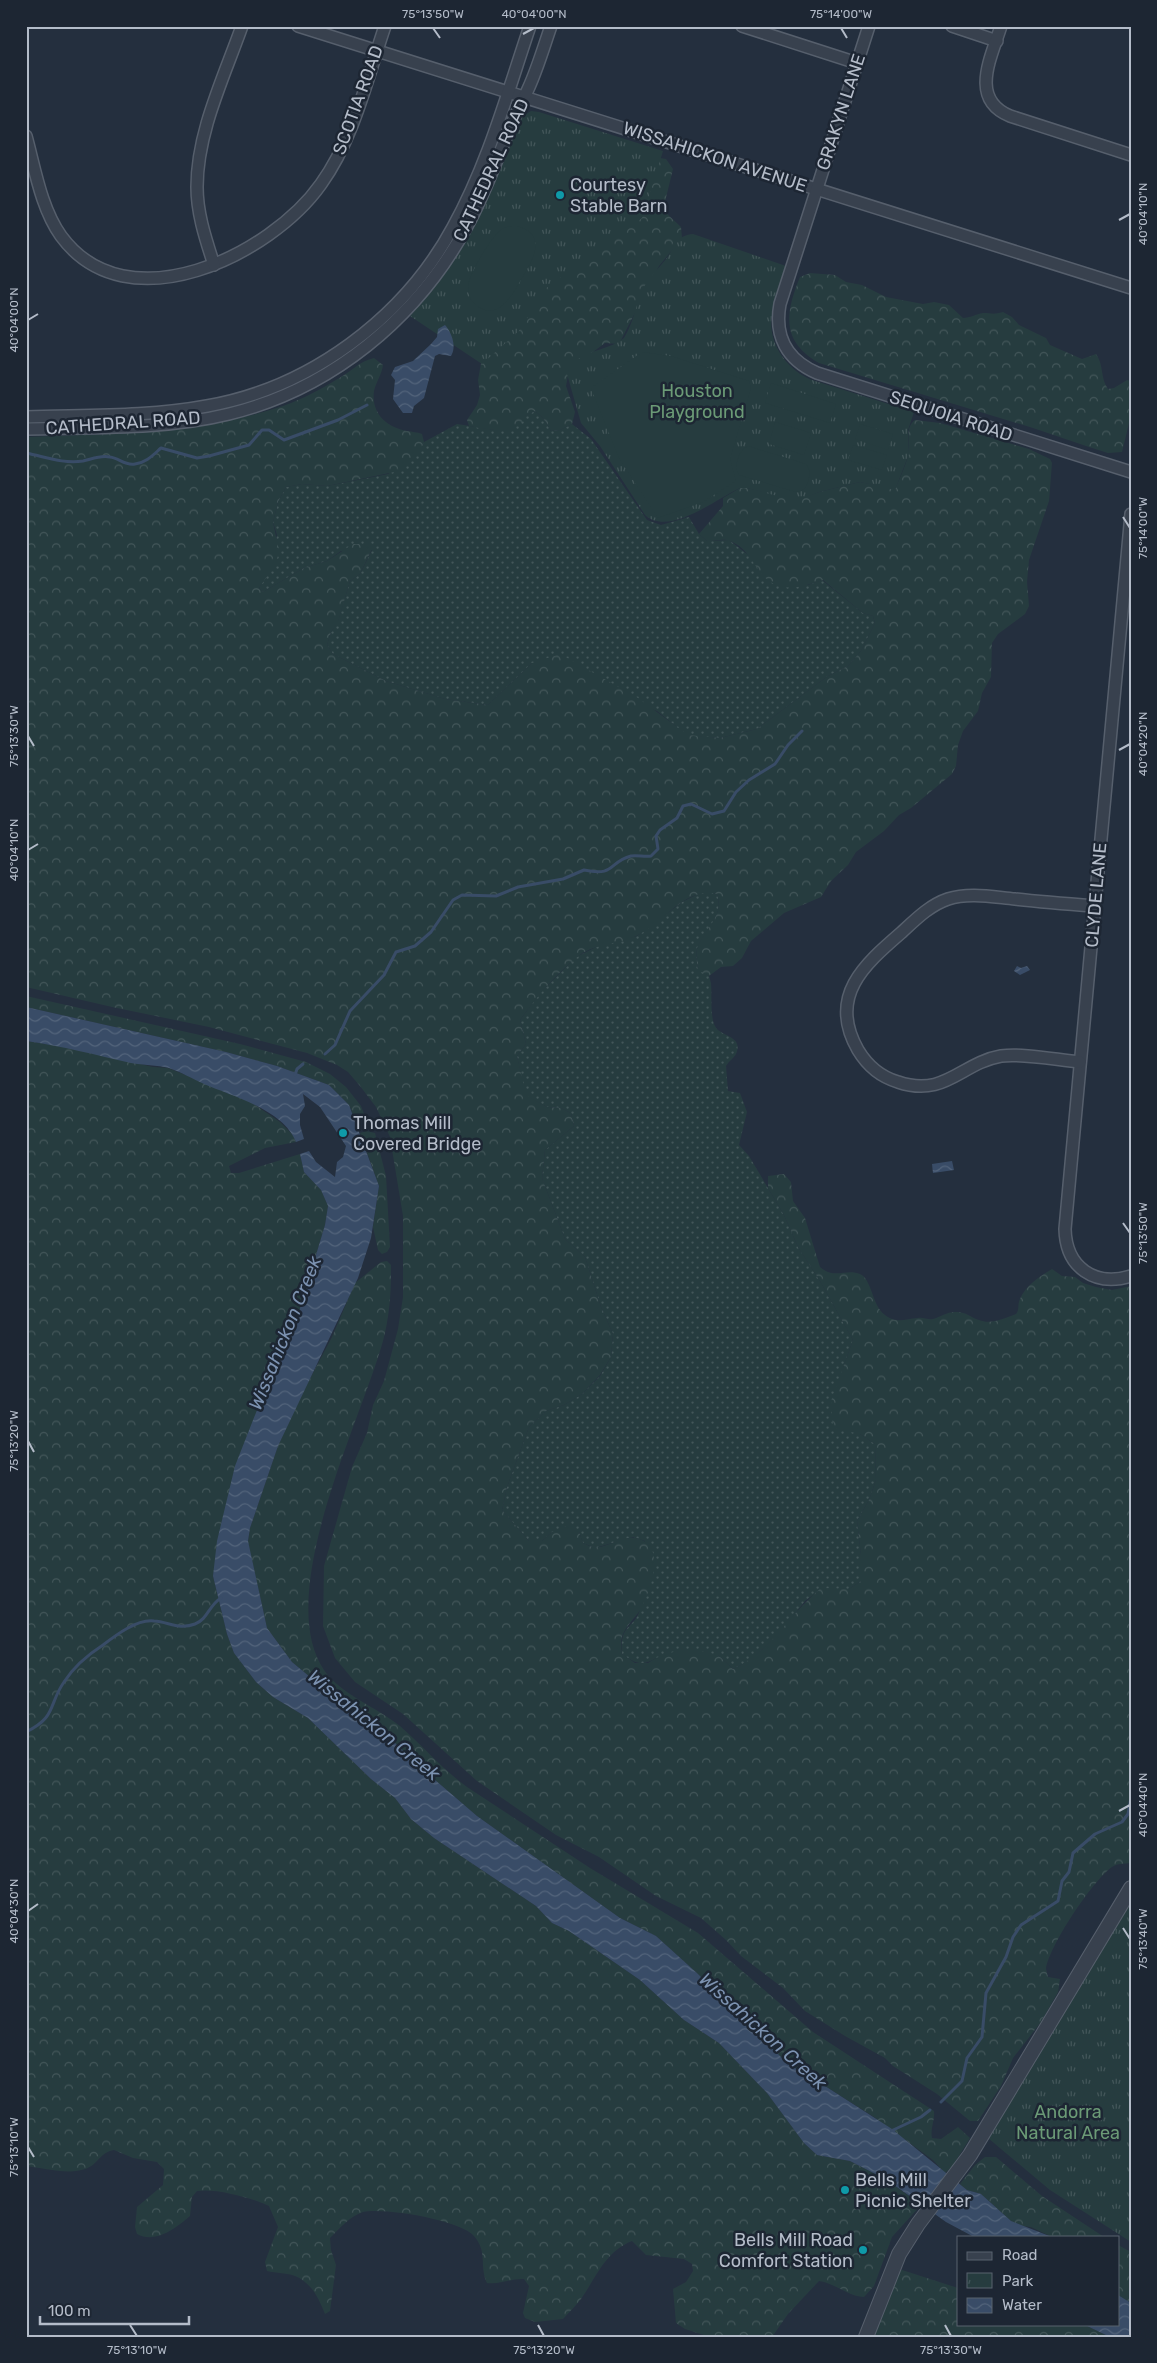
<svg xmlns="http://www.w3.org/2000/svg" width="1157" height="2363" font-family="Rubik,sans-serif">
	<style>
		.grass { fill: url(#grass-dots) }
		.forest { fill: url(#forest-crowns) }
		.park { fill: url(#park-tufts) }
		.garden { fill: #263c3f }
		.water { fill: url(#water-waves) }
		.lines { fill: none; stroke-linecap: round; stroke-linejoin: round }
		.stream { stroke: #394c67; stroke-width: 3 }
		.minor-casing { stroke: #565f6c; stroke-width: 14 }
		.tertiary-casing { stroke: #565f6c; stroke-width: 16 }
		.minor { stroke: #38414e; stroke-width: 11 }
		.tertiary { stroke: #38414e; stroke-width: 14 }
		.ticks { fill: none; stroke: #b4bcc9; stroke-width: 2 }
		.culture-dot { fill: #0f9aa8; stroke: #1d2633; stroke-width: 2 }
		.labels { text-anchor: middle; dominant-baseline: central; stroke-width: 5; stroke-linejoin: round; paint-order: stroke }
		.street-label { font-size: 18px; fill: #b4bcc9; stroke: #1d2633 }
		.poi-label { font-size: 18px; fill: #b4bcc9; stroke: #1d2633; text-anchor: start }
		.park-label { font-size: 18px; fill: #6b9a76; stroke: #1d2633 }
		.water-label { font-size: 19px; font-style: italic; fill: #7c92b1; stroke: #1d2633 }
		.neatline { fill: none; stroke: #b4bcc9; stroke-width: 2 }
		.ticks-label { font-size: 12px; text-anchor: middle; fill: #b4bcc9 }
	</style>
	<defs>
		<pattern id="grass-dots" width="8" height="8" patternUnits="userSpaceOnUse" patternTransform="scale(1.25)"><rect width="8" height="8" fill="#263c3f"/><path d="M2 2h.1M6 6h.1" fill="none" stroke="#435659" stroke-width="1.8" stroke-linecap="round"/></pattern>
		<pattern id="forest-crowns" width="20" height="18" patternUnits="userSpaceOnUse" patternTransform="scale(1.25)"><rect width="20" height="18" fill="#263c3f"/><path d="M2 6a3 3 0 1 1 6 0M12 15a3 3 0 1 1 6 0" fill="none" stroke="#435659"/></pattern>
		<pattern id="park-tufts" width="24" height="20" patternUnits="userSpaceOnUse" patternTransform="scale(1.25)"><rect width="24" height="20" fill="#263c3f"/><path d="M3 7l-1-3M5 7V3M7 7l1-3M15 17l-1-3M17 17v-4M19 17l1-3" fill="none" stroke="#435659"/></pattern>
		<pattern id="water-waves" width="16" height="10" patternUnits="userSpaceOnUse" patternTransform="scale(1.25)"><rect width="16" height="10" fill="#394c67"/><path d="M0 5q4-4 8 0t8 0" fill="none" stroke="#53647b"/></pattern>
	</defs>
	<rect width="100%" height="100%" fill="#242f3e"/>
	<g class="grass">
		<path d="M535 411 543 418 551 431 560 430 572 424 591 439 647 520 661 525 689 517 699 534 707 541 729 540 751 557 759 570 808 585 822 580 863 613 873 616 875 623 861 651 848 666 828 676 757 729 720 738 688 736 657 711 532 663 488 705 445 699 386 681 333 654 327 645 331 632 338 621 350 581 360 574 372 550 341 551 327 561 304 568 263 592 259 588 267 575 277 535 273 522 278 502 286 487 302 484 327 486 388 474 418 453 424 442 457 424 495 430Z"/>
		<path d="M704 891 717 894C725 917 704 930 697 949 696 955 697 964 698 969L709 976 711 983C712 993 710 1018 715 1026 720 1037 744 1035 736 1054 734 1058 729 1061 726 1066L728 1091 740 1093 747 1112 739 1145 749 1156 784 1215 798 1247 820 1281 853 1340 843 1368 860 1434 875 1444 876 1480 869 1500 857 1521 861 1555V1581L849 1589H821L805 1601 781 1632 751 1660 733 1669 718 1655 656 1658C643 1667 634 1663 622 1654 619 1623 635 1629 640 1609 645 1591 644 1560 645 1541L633 1537 595 1548 583 1543 579 1532H552L542 1541H529L502 1510 507 1487 529 1427 546 1411 564 1405 582 1394 600 1376 611 1357 613 1334 601 1307 585 1257 565 1239 542 1178 545 1150 574 1126 571 1113 561 1108 547 1107 525 1095 517 1056 526 1044 520 1020 540 993 576 957 598 946 637 936 682 902Z"/>
	</g>
	<g class="forest">
		<path d="M648 156 666 159 673 169 663 210 681 227 682 238 659 266 619 344 605 343 569 370 566 386 575 412 572 424 560 430 551 431 543 418 535 411 525 416C516 437 486 429 469 426L467 420 477 405 480 395 478 380 482 358Z"/>
		<path d="M810 273 835 275 846 282 862 285 886 297 923 304 934 302 949 305 963 318C970 318 976 314 983 313 991 313 993 315 1003 312L1012 317 1019 325 1046 338 1050 345 1082 359 1096 354C1104 365 1100 378 1108 389L1114 388 1127 380 1131 381V415L1122 452 1108 453 1089 447 1033 428 819 363C781 341 785 314 800 277Z"/>
		<path d="M374 358 383 365C382 374 376 382 374 391 371 413 386 427 407 431 412 432 417 432 422 434L424 442 419 453 399 471 327 486 302 484 286 487 278 502 273 522 279 551 276 563 259 588 263 592 304 568 327 561 353 544H369L372 549 360 574 350 581 338 622 331 632 327 645 333 654 386 681 445 699 488 705 532 663 560 654 638 698 688 735 720 738 757 729 828 676 848 666 861 651 875 623 873 616 863 613 823 580C796 589 775 595 757 568 750 557 743 546 730 541 724 538 714 541 707 541L699 534 723 506V498L740 488H747L797 500 819 492 860 482 895 489C900 478 905 467 908 456 912 443 903 429 915 420L940 423 1029 449 1050 459 1052 463 1049 501 1029 560 1027 582 1029 606 1025 614 998 634 992 643 991 677 982 693 978 711 963 731 958 745 956 766 952 774 911 808 899 815 884 831 856 852 848 865 831 881 821 897 784 913 751 941 742 958 733 966 721 967 709 976 698 970C697 964 696 955 697 949 703 930 725 917 717 894 683 887 665 923 636 936 617 945 593 943 576 958 556 974 535 999 520 1020L526 1044 517 1056 526 1095 547 1107 561 1108 571 1113 574 1126 545 1150 542 1178 565 1239 585 1257 601 1307 613 1334 611 1357 600 1375 582 1394 564 1405 546 1411 529 1427 507 1487 502 1510 529 1541H542L552 1532 569 1525 579 1532 583 1543C586 1544 590 1547 594 1547 610 1549 623 1532 642 1540 666 1550 649 1595 640 1610 635 1618 628 1624 624 1632 620 1639 621 1646 622 1654L635 1663H648L656 1658 676 1651H701L718 1655 733 1669C773 1650 788 1615 821 1588L849 1589 861 1581V1555L857 1521 869 1500 876 1480 875 1444 860 1434 833 1428 831 1401 853 1340 820 1281 798 1247 784 1215 768 1188V1176L784 1174 791 1182 793 1201 805 1218 820 1267C835 1280 846 1268 860 1274 872 1279 872 1306 885 1315 897 1324 905 1319 918 1318 923 1317 928 1320 933 1319 940 1317 947 1312 955 1312 965 1311 970 1317 979 1320 991 1325 1005 1318 1016 1314 1020 1309 1017 1305 1020 1299 1025 1286 1040 1276 1052 1269L1062 1276 1075 1277 1083 1283 1096 1287 1112 1290 1131 1286V1863C1124 1864 1118 1863 1112 1867 1093 1880 1049 1946 1046 1969L1048 1977 1060 1979 1058 1992 1041 2022 1013 2058 1001 2086 978 2121H970L937 2094 893 2066 885 2058 845 2036 805 2011 783 1988 741 1956 726 1940 701 1918 656 1896 599 1857 556 1835 477 1781 403 1714 355 1682 335 1658 323 1626 324 1566 352 1467 367 1433 373 1405 384 1381 398 1329 403 1297V1216L390 1137 376 1107 360 1086 348 1072 337 1065 307 1053 209 1027 112 1007 26 987V437C115 434 198 434 283 406 303 399 323 388 341 377 353 370 360 361 374 358Z"/>
		<path d="M26 996 240 1044 306 1062 330 1074 346 1087 361 1106 366 1119 356 1122 349 1105 329 1085 277 1066 226 1052 26 1007Z"/>
		<path d="M26 1041 62 1046 153 1067 168 1068 248 1100 280 1122 294 1136 296 1142 265 1148 229 1166 231 1173H239L300 1154 304 1172 321 1190 328 1206 325 1225 297 1318 270 1377 213 1576 227 1634 234 1653 256 1682 273 1697 308 1718 371 1779 395 1798 411 1819 434 1838 536 1906 552 1923 569 1931 640 1980 684 2020 719 2043 767 2093 804 2143 817 2155 850 2161 887 2180 921 2205 892 2237 874 2286 864 2297C847 2296 835 2283 819 2281L788 2314 772 2337H710L685 2329 676 2323 673 2289 686 2282 693 2271 692 2264 684 2259 646 2255 632 2241C605 2252 597 2276 581 2299 576 2306 569 2312 563 2319L535 2322 525 2318 523 2313 529 2286 524 2279C511 2278 500 2285 487 2283 479 2266 488 2252 474 2236 461 2220 383 2207 363 2212 350 2216 339 2229 330 2238L331 2250 336 2265 330 2311 325 2314C319 2299 312 2283 295 2276 288 2273 276 2273 267 2271L265 2262 278 2227 269 2206C252 2198 216 2188 197 2191L192 2197 190 2216C176 2228 156 2244 137 2234L135 2227 137 2207 163 2185 164 2169 157 2162 133 2158 114 2150C100 2152 98 2165 85 2169 69 2175 43 2168 26 2166Z"/>
		<path d="M366 1131 375 1133 386 1176 390 1247 387 1252 382 1254 378 1250 373 1227 379 1186 360 1133Z"/>
		<path d="M387 1261 391 1265V1273C391 1295 389 1319 383 1341 361 1421 273 1594 324 1670 340 1694 378 1708 400 1726 423 1746 442 1769 467 1787L590 1868 698 1933 813 2032 934 2111C935 2121 930 2128 932 2138L941 2139 958 2127 970 2138 952 2167 945 2173 933 2160 874 2117 825 2086 807 2077 783 2059 698 1974 656 1936 620 1918 477 1816 420 1767 393 1741 340 1702 292 1662 267 1628 248 1542 250 1528 278 1446 296 1405 332 1337 355 1283 381 1262Z"/>
		<path d="M985 2157H996L1042 2196 1104 2237H1052L1031 2227 1023 2226 1011 2221 981 2194 967 2190 960 2184 975 2165Z"/>
		<path d="M1118 2245 1131 2252V2303L1118 2295Z"/>
		<path d="M899 2269 958 2288V2324H1083L1110 2337H874Z"/>
	</g>
	<g class="park">
		<path d="M531 111 539 112 663 151 642 218 545 289 520 330 482 364 410 316C430 294 448 271 463 245 486 206 501 161 519 119Z"/>
		<path d="M693 234 786 266C781 282 774 298 772 315 767 343 787 370 812 380L914 412 908 430 909 454 895 490 860 482 819 492 797 501 747 488H740C716 499 669 537 645 515L600 446 581 423 567 374C577 348 606 353 624 338 634 322 636 303 644 287 650 276 659 268 666 259 675 247 677 235 693 234Z"/>
		<path d="M1131 1897V2242L1050 2190 988 2138Z"/>
	</g>
	<g class="garden">
		<path d="M517 226C548 234 533 260 522 278 513 294 497 324 475 304 470 300 468 293 468 287 468 275 493 234 502 229 507 226 512 226 517 226Z"/>
		<path d="M642 352 671 356 749 381 751 388 730 459 736 481 703 502 658 518 619 458 591 388Z"/>
		<path d="M771 383 836 404 830 423 765 403Z"/>
		<path d="M775 422 811 433 804 455 769 444Z"/>
		<path d="M860 424 893 434 888 450 855 439Z"/>
		<path d="M853 445 887 455 882 470 848 460Z"/>
		<path d="M748 446 806 464 810 471C809 480 807 492 796 492L739 475C733 466 739 450 748 446Z"/>
	</g>
	<g class="water">
		<path d="M445 325C452 333 457 347 451 356L439 354 435 356 424 398 414 406 412 413H403L393 399 395 380 391 375 395 367 413 361 431 344 437 337 438 329Z"/>
		<path d="M1017 966 1021 968 1027 966 1030 970 1020 975 1014 971Z"/>
		<path d="M26 1007 226 1052 277 1066 329 1085 349 1105 379 1186 371 1238 358 1278 278 1446 250 1528 248 1541 267 1628 292 1662 340 1702 393 1741 420 1767 477 1816 620 1918 656 1936 698 1974 783 2059 807 2077 825 2086 892 2129 967 2190 981 2194 1011 2221 1052 2237H974L946 2222 887 2180 850 2161 817 2155 804 2143 767 2093 719 2043 684 2020 640 1980 569 1931 552 1923 536 1906 434 1838 411 1819 395 1798 371 1779 308 1718 273 1697 256 1682 234 1653 227 1634 213 1576 217 1541 235 1466 270 1377 297 1318 325 1225 328 1206 321 1190 304 1172 300 1154 309 1151 316 1162 335 1177 337 1162 343 1157 346 1146 320 1107 303 1094 305 1106 300 1114V1125L304 1139 296 1142C284 1110 232 1096 204 1084 193 1079 181 1072 169 1068 157 1065 143 1065 131 1063 96 1055 62 1046 26 1041Z"/>
		<path d="M952 1161 954 1170 933 1173 932 1164Z"/>
		<path d="M1118 2295 1131 2303V2337H1110L1083 2324H1118Z"/>
	</g>
	<g class="lines">
		<g class="stream">
			<path d="M26 453C46 457 63 464 83 461 92 459 100 455 110 457 119 458 125 466 135 464 146 463 153 455 161 448L197 458 209 456 249 445 262 430H269L284 440 338 420 367 405"/>
			<path d="M325 1054 335 1045 350 1011 384 975 396 952 415 946 431 932 453 900 462 895 496 896 518 887 563 879 584 870C616 877 608 862 631 856 637 855 645 857 651 856L658 849 656 836 660 830 677 818 683 806 691 804 712 814 724 811 736 792 749 780 775 764 788 745 802 731"/>
			<path d="M295 1075 297 1069 303 1064"/>
			<path d="M26 1732C57 1717 48 1705 64 1682 73 1668 89 1654 103 1645 116 1635 137 1619 154 1621 169 1622 179 1630 195 1624 208 1619 209 1605 221 1598"/>
			<path d="M941 2102 962 2081 967 2058 982 2037 986 1993 1006 1957 1013 1937 1021 1925 1058 1901 1062 1881 1069 1872 1073 1853 1095 1834 1122 1822 1128 1814 1131 1797"/>
			<path d="M891 2131 921 2117 930 2110"/>
		</g>
		<g class="minor-casing">
			<g id="minor">
				<path d="M298 26 1131 288"/>
				<path d="M742 26 857 63"/>
				<path d="M869 26 780 304C774 336 787 360 817 373L1131 472"/>
				<path d="M952 26 997 41"/>
				<path d="M1001 26C991 58 969 99 1010 116L1131 155"/>
				<path d="M26 136C35 169 41 208 61 236 127 326 271 255 321 184 354 138 367 79 385 26"/>
				<path d="M214 265C206 240 197 214 197 187 197 132 224 77 242 26"/>
				<path d="M26 417C86 415 148 417 207 406 310 388 404 318 453 227 488 164 507 94 530 26"/>
				<path d="M26 429C93 427 164 430 229 414 331 389 416 319 466 228 484 196 496 161 510 128 516 113 523 101 529 87 538 67 544 46 551 26"/>
				<path d="M1131 514 1065 1229C1066 1268 1095 1287 1131 1276"/>
				<path d="M1080 1062C1057 1060 1024 1053 1001 1056 961 1063 945 1098 898 1082 881 1077 867 1065 858 1050 827 996 865 964 902 932 916 919 930 905 948 899 969 892 993 897 1015 899 1042 902 1068 904 1095 906"/>
			</g>
		</g>
		<g class="tertiary-casing">
			<path id="tertiary" d="M866 2337 899 2254 918 2224 970 2155 1131 1888"/>
		</g>
		<use href="#minor" class="minor"/>
		<use href="#tertiary" class="tertiary"/>
	</g>
	<path class="ticks" d="M433 28 440 38M841 28 847 38M523 34 534 28M1119 220 1130 214M28 320 38 314M1123 517 1130 528M28 736 34 746M1119 750 1130 744M28 850 38 844M1123 1223 1130 1233M28 1441 34 1452M1119 1811 1130 1805M28 1911 38 1904M1123 1928 1130 1939M28 2147 34 2157M130 2325 137 2336M538 2325 544 2336M945 2325 951 2336"/>
	<g class="culture-dot">
		<circle cx="560" cy="195" r="5"/>
		<circle cx="343" cy="1133" r="5"/>
		<circle cx="845" cy="2190" r="5"/>
		<circle cx="863" cy="2250" r="5"/>
	</g>
	<g class="labels">
		<g class="street-label">
			<text transform="translate(358 100) rotate(-70)">SCOTIA ROAD</text>
			<text transform="translate(841 112) rotate(-72)">GRAKYN LANE</text>
			<text transform="translate(715 157) rotate(18)">WISSAHICKON AVENUE</text>
			<text transform="translate(491 170) rotate(-65)">CATHEDRAL ROAD</text>
			<text transform="translate(951 416) rotate(18)">SEQUOIA ROAD</text>
			<text transform="translate(123 423) rotate(-4)">CATHEDRAL ROAD</text>
			<text transform="translate(1096 895) rotate(-85)">CLYDE LANE</text>
		</g>
		<g class="poi-label">
			<text x="570" y="185">Courtesy<tspan x="570" dy="21">Stable Barn</tspan></text>
			<text x="353" y="1123">Thomas Mill<tspan x="353" dy="21">Covered Bridge</tspan></text>
			<text x="855" y="2180">Bells Mill<tspan x="855" dy="21">Picnic Shelter</tspan></text>
			<text x="853" y="2240" text-anchor="end">Bells Mill Road<tspan x="853" dy="21">Comfort Station</tspan></text>
		</g>
		<g class="park-label">
			<text x="697" y="391">Houston<tspan x="697" dy="21">Playground</tspan></text>
			<text x="1068" y="2112">Andorra<tspan x="1068" dy="21">Natural Area</tspan></text>
		</g>
		<g class="water-label">
			<text transform="translate(285 1333) rotate(-68)">Wissahickon Creek</text>
			<text transform="translate(374 1725) rotate(39)">Wissahickon Creek</text>
			<text transform="translate(763 2031) rotate(42)">Wissahickon Creek</text>
		</g>
	</g>
	<rect width="1157" height="2363" fill="none" stroke="#1d2633" stroke-width="55"/>
	<rect x="957" y="2236" width="162" height="90" fill="#1d2633" stroke="#59626f"/>
	<rect x="967" y="2252" width="25" height="8" fill="#38414e" stroke="#59626f"/>
	<text x="1002" y="2260" font-size="15" fill="#b4bcc9">Road</text>
	<rect x="967" y="2273" width="25" height="15" fill="url(#park-tufts)" stroke="#59626f"/>
	<text x="1002" y="2286" font-size="15" fill="#b4bcc9">Park</text>
	<rect x="967" y="2298" width="25" height="15" fill="url(#water-waves)" stroke="#59626f"/>
	<text x="1002" y="2310" font-size="15" fill="#b4bcc9">Water</text>
	<path d="M40 2316v8h149v-8" fill="none" stroke="#b4bcc9" stroke-width="2.5"/>
	<text x="48" y="2316" font-size="15" fill="#b4bcc9" stroke="#1d2633" stroke-width="4" paint-order="stroke">100 m</text>
	<rect x="28" y="28" width="1102" height="2308" class="neatline"/>
	<g class="ticks-label">
		<text x="433" y="18">75°13'50"W</text>
		<text x="534" y="18">40°04'00"N</text>
		<text x="841" y="18">75°14'00"W</text>
		<text transform="translate(1143 214) rotate(-90)" y="4">40°04'10"N</text>
		<text transform="translate(14 320) rotate(-90)" y="4">40°04'00"N</text>
		<text transform="translate(1143 528) rotate(-90)" y="4">75°14'00"W</text>
		<text transform="translate(14 736) rotate(-90)" y="4">75°13'30"W</text>
		<text transform="translate(1143 744) rotate(-90)" y="4">40°04'20"N</text>
		<text transform="translate(14 850) rotate(-90)" y="4">40°04'10"N</text>
		<text transform="translate(1143 1233) rotate(-90)" y="4">75°13'50"W</text>
		<text transform="translate(14 1441) rotate(-90)" y="4">75°13'20"W</text>
		<text transform="translate(1143 1805) rotate(-90)" y="4">40°04'40"N</text>
		<text transform="translate(14 1911) rotate(-90)" y="4">40°04'30"N</text>
		<text transform="translate(1143 1939) rotate(-90)" y="4">75°13'40"W</text>
		<text transform="translate(14 2147) rotate(-90)" y="4">75°13'10"W</text>
		<text x="137" y="2354">75°13'10"W</text>
		<text x="544" y="2354">75°13'20"W</text>
		<text x="951" y="2354">75°13'30"W</text>
	</g>
</svg>
